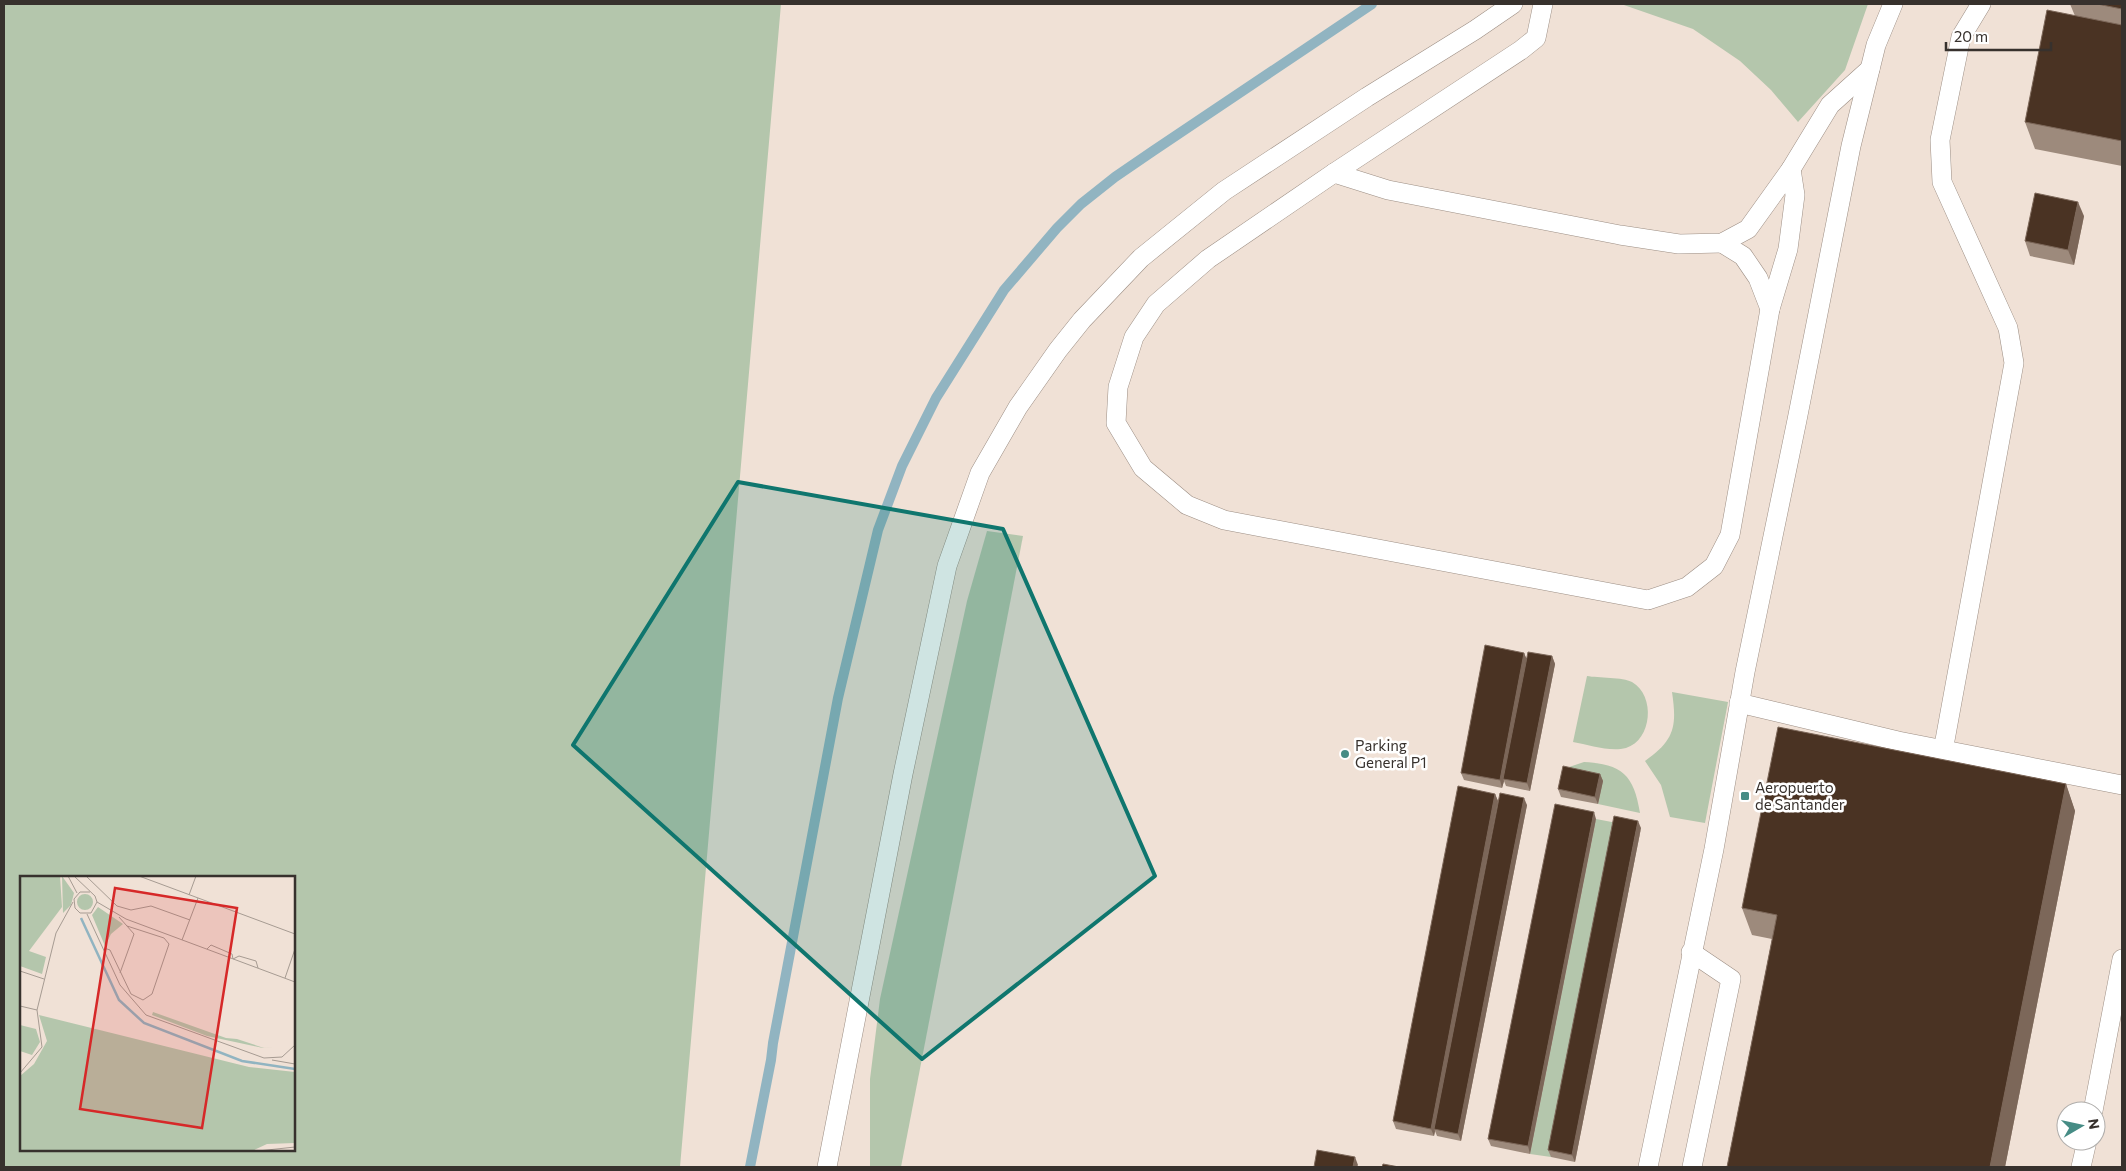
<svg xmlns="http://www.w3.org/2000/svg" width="2126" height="1171" font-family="Commissioner,sans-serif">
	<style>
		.green { fill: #b4c6ac; fill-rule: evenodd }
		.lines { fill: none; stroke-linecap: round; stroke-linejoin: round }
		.stream { stroke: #91b4c1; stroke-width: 10 }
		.service-casing { stroke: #9c8e84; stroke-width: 20 }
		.service { stroke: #fff; stroke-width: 19 }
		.wall { fill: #9d8a7c }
		.shaded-wall { fill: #7c6759 }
		.building { fill: #4a3323; stroke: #7c6759 }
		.marked { fill: #0f766e; fill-opacity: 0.2; stroke: #0f766e; stroke-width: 4; stroke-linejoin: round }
		.poi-dot { fill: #468c85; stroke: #fff; stroke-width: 2 }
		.labels { text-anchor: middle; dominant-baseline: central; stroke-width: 5; stroke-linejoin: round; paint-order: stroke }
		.poi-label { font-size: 15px; fill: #37312d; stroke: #fff; text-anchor: start }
		.inset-river { fill: none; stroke: #91b4c1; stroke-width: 2.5 }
		.inset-road { fill: none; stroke: #a69b92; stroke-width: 1 }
		.view { fill: #d62828; fill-opacity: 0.15; stroke: #d62828; stroke-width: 2.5 }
		.inset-edge { fill: none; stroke: #37312d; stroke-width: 2.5 }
	</style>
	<rect width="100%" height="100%" fill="#f0e1d6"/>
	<g class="green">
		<path d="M4 4H781L680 1167H4ZM294 877V1150H21V877Z"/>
		<path d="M1621 4H1868L1845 70 1798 122 1771 90 1740 61 1693 29Z"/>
		<path d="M987 531 1023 536 901 1167H870V1079L880 999 967 601Z"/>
		<path d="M1587 676C1598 678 1623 677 1632 682 1656 696 1652 740 1626 748 1610 752 1589 745 1573 742Z"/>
		<path d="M1672 692 1728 702 1705 823 1670 817 1661 785 1645 761C1675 740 1677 726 1672 692Z"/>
		<path d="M1584 762C1622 764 1634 775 1640 813L1598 804 1602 781 1566 773 1569 767Z"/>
		<path d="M1596 819 1617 823 1551 1157 1530 1154Z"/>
	</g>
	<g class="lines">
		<path class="stream" d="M750 1167 771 1060 773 1043 838 698 878 530 902 466 936 398 1004 290 1057 228 1081 204 1115 177 1153 151 1372 4"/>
		<g class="service-casing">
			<g id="service">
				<path d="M1543 4 1536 38 1521 50 1334 173 1208 259 1156 304 1134 337 1118 387 1116 423 1143 468 1187 505 1224 520 1648 600 1687 587 1714 566 1730 535 1770 309 1788 249 1795 195 1791 169"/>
				<path d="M1334 173 1388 190 1620 235 1679 244 1722 243 1748 229 1791 169 1830 105 1870 69"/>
				<path d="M1722 243 1743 256 1758 278 1770 309"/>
				<path d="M1739 703 1898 741 2122 785"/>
				<path d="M1943 751 2014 363 2008 328 1942 182 1940 140 1961 37 1981 4"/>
				<path d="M1691 952 1731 979 1692 1167"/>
				<path d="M2093 1111 2122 959"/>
				<path d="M827 1167 903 774 947 566 980 473 1018 407 1058 350 1082 320 1141 258 1224 191 1367 97 1475 30 1513 4"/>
				<path d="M1648 1167 1714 849 1745 672 1797 420 1851 146 1876 45 1893 4"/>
				<path d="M2081 1167 2087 1141"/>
			</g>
		</g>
		<use href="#service" class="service"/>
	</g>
	<g class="wall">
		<path d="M2070 4H2122V166L2035 149 2025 122 2075 16Z"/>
		<path d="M2084 216 2074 265 2030 256 2025 241Z"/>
		<path d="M1524 653 1526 658 1552 656 1555 664 1530 791 1506 786 1504 781 1502 788 1464 780 1461 773Z"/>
		<path d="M1600 774 1603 781 1598 804 1561 797 1558 789Z"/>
		<path d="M2066 784 2075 811 2005 1167H1727L1772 939 1752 935 1742 908Z"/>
		<path d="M1495 794 1498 801 1527 805 1461 1141 1437 1136 1435 1131 1434 1136 1396 1129 1393 1121Z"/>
		<path d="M1596 819 1530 1154 1491 1146 1488 1139Z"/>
		<path d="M1641 828 1575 1162 1551 1157 1548 1150Z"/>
	</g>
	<g class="shaded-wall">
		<path d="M2078 202 2084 216 2074 265 2068 250Z"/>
		<path d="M1524 653 1527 660 1503 779 1504 781 1502 788 1500 780Z"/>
		<path d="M1552 656 1555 664 1530 791 1527 783Z"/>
		<path d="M1600 774 1603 781 1598 804 1595 797Z"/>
		<path d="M2066 784 2075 811 2005 1167H1990Z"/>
		<path d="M1495 794 1498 801 1434 1129 1435 1131 1434 1136 1431 1129Z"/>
		<path d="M1524 798 1527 805 1461 1141 1458 1134Z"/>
		<path d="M1594 812 1596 819 1530 1154 1528 1146Z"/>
		<path d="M1638 821 1641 828 1575 1162 1572 1155Z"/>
		<path d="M1355 1157 1358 1165 1357 1167H1353Z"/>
	</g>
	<g class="building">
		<path d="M2097 4H2122V9Z"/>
		<path d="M2047 10 2122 25V141L2025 122Z"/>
		<path d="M2035 193 2078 202 2068 250 2025 241Z"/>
		<path d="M1485 645 1524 653 1500 780 1461 773Z"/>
		<path d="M1528 652 1552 656 1527 783 1503 779Z"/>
		<path d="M1778 727 2066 784 1990 1167H1727L1777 915 1742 908Z"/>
		<path d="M1563 766 1600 774 1595 797 1558 789Z"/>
		<path d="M1458 786 1495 794 1431 1129 1393 1121Z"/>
		<path d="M1500 793 1524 798 1458 1134 1434 1129Z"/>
		<path d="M1555 804 1594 812 1528 1146 1488 1139Z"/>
		<path d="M1614 816 1638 821 1572 1155 1548 1150Z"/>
		<path d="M1317 1150 1355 1157 1353 1167H1314Z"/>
		<path d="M1383 1164 1399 1167H1382Z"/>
	</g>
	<path class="marked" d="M738 482 1003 529 1155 876 922 1059 573 745Z"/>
	<g class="poi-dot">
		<circle cx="1345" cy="754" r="5"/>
		<rect x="1740" y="791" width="10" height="10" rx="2.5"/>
	</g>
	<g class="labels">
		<g class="poi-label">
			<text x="1355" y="745">Parking<tspan x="1355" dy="17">General P1</tspan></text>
			<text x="1755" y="787">Aeropuerto<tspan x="1755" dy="17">de Santander</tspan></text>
		</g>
	</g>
	<g transform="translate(20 876)">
		<rect width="275" height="275" fill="#f0e1d6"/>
		<path d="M0 0H40L42 31 9 75 26 81 22 98 0 90ZM42 0 54 17 51 29 43 37ZM57 26a8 8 0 1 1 16 0a8 8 0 1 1-16 0ZM78 31 103 48 91 58 85 70 72 39ZM133 136 206 162 217 163 244 172 256 171 243 172 187 160 132 139ZM19 139 229 191 275 196V267L247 268 232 275H0V200L14 188 27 165ZM0 149 16 153 20 166 12 179 0 175Z" fill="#b4c6ac"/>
		<path class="inset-river" d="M61 42 99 124 124 147 222 185 275 193"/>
		<path class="inset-road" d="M48 0 57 17M54 0 75 20 77 26 71 37H60L55 32 54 23 60 16H70M66 0 97 30 111 34 131 30 170 44M119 0 275 58M169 19 176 0M77 26 106 43 275 106M67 38 100 109 126 139 244 182 262 181 275 169M99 41 114 58 100 97M162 64 178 22M84 72 90 74 111 118 123 124 132 118 149 68 144 62 107 50M187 73 191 69 212 78 213 83M213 83 219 80 236 85 238 92M0 95 24 103M265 102 275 73M0 130 17 134M252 184 275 188M0 197 22 171 17 134 36 57 53 26M238 275 275 271"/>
		<path class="view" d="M95 12 217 32 182 252 60 233Z"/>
		<rect width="275" height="275" class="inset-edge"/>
	</g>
	<rect width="2126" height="1171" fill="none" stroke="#37312d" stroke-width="10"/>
	<g transform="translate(2081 1126) rotate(81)"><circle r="24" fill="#ffffff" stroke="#afadab"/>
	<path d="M0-4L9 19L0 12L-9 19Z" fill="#468c85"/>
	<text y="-8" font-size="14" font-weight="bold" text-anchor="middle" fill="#37312d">N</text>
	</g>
	<path d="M1946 42v8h105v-8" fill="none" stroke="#37312d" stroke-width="2.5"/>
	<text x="1954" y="42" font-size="15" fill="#37312d" stroke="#ffffff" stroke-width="4" paint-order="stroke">20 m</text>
</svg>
